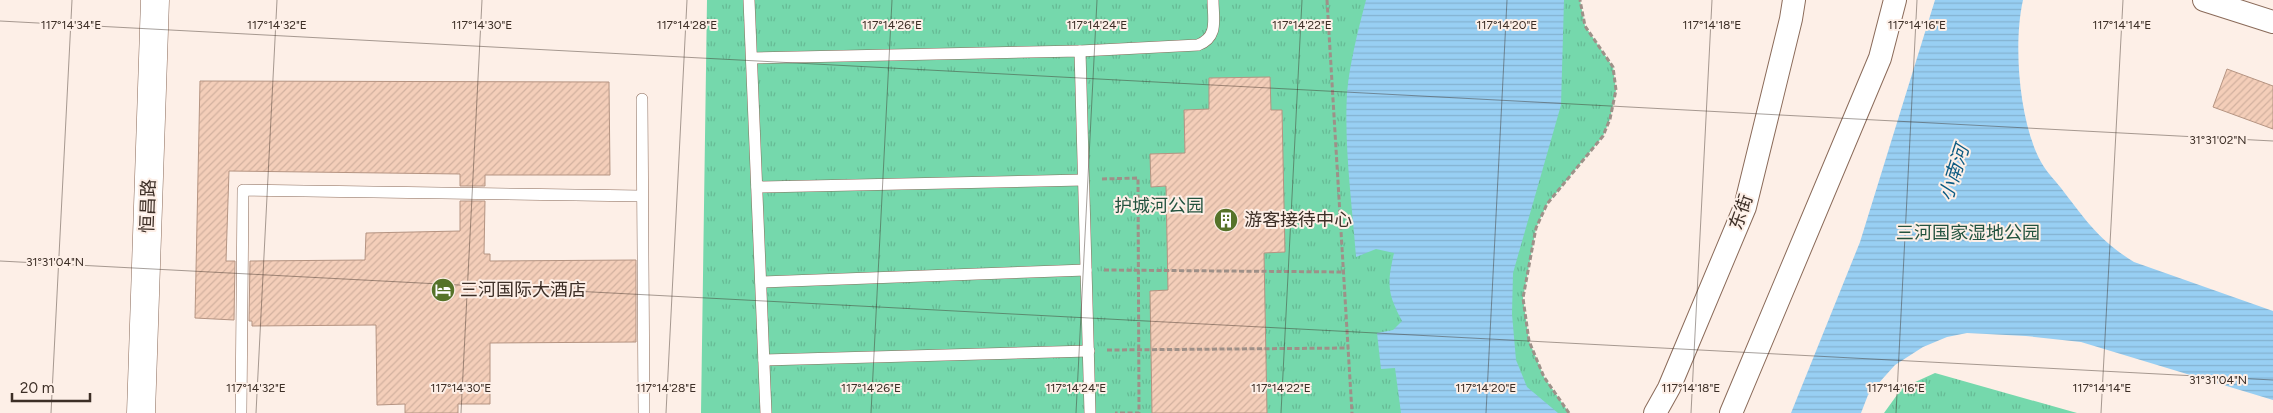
<svg xmlns="http://www.w3.org/2000/svg" width="2273" height="413" font-family="Figtree,'Noto Sans SC',sans-serif">
	<style>
		.grass { fill: url(#grass-tufts) }
		.water { fill: url(#water-rules) }
		.building { fill: url(#building-hatch); stroke: #b59482 }
		.lines { fill: none; stroke-linecap: round; stroke-linejoin: round }
		.lane-casing { stroke: #8a6a59; stroke-width: 12 }
		.street-casing { stroke: #8a6a59; stroke-width: 24 }
		.secondary-casing { stroke: #8a6a59; stroke-width: 29 }
		.path { stroke: #9e9088; stroke-width: 3; stroke-dasharray: 5 2.5; stroke-linecap: butt }
		.lane { stroke: #fff; stroke-width: 11 }
		.street { stroke: #fff; stroke-width: 22 }
		.secondary { stroke: #fff; stroke-width: 28 }
		.ticks { fill: none; stroke: #3c2e26; stroke-width: 1; stroke-opacity: 0.45 }
		.labels { text-anchor: middle; dominant-baseline: central; stroke-width: 4; stroke-linejoin: round; paint-order: stroke }
		.street-label { font-size: 18px; fill: #3c2e26; stroke: #fdefe7 }
		.park-label { font-size: 18px; fill: #23533f; stroke: #fdefe7 }
		.poi-label { font-size: 18px; fill: #3c2e26; stroke: #fdefe7; text-anchor: start }
		.water-label { font-size: 19px; font-style: italic; fill: #0b5a82; stroke: #fdefe7 }
		.ticks-label { font-size: 12px; text-anchor: middle; fill: #3c2e26; stroke: #fdefe7; stroke-width: 4; stroke-linejoin: round; paint-order: stroke }
	</style>
	<defs>
		<pattern id="grass-tufts" width="24" height="20" patternUnits="userSpaceOnUse" patternTransform="scale(1.25)"><rect width="24" height="20" fill="#75d8ac"/><path d="M3 7l-1-3M5 7V3M7 7l1-3M15 17l-1-3M17 17v-4M19 17l1-3" fill="none" stroke="#66ba94"/></pattern>
		<pattern id="water-rules" width="6" height="5" patternUnits="userSpaceOnUse" patternTransform="scale(1.25)"><rect width="6" height="5" fill="#98cff3"/><path d="M0 2.5h6" fill="none" stroke="#84b2d0"/></pattern>
		<pattern id="building-hatch" width="6" height="6" patternUnits="userSpaceOnUse" patternTransform="scale(1.25)"><rect width="6" height="6" fill="#f4ceb9"/><path d="M-1 1l2-2M0 6l6-6M5 7l2-2" fill="none" stroke="#d2b19f"/></pattern>
	</defs>
	<rect width="100%" height="100%" fill="#fdefe7"/>
	<g class="grass">
		<path d="M707 0H1580L1585 26 1613 67 1616 90 1610 119 1603 136 1547 204 1536 228 1523 298 1529 341 1544 377 1569 413H701Z"/>
		<path d="M1935 373 2077 413H1884L1902 388Z"/>
	</g>
	<g class="water">
		<path d="M1366 0H1564L1561 105 1513 273 1512 314 1516 360 1527 387 1558 413H1401L1395 368 1381 369 1377 333 1393 330 1402 321C1387 293 1387 284 1394 253L1376 249 1356 257C1352 203 1344 147 1347 93 1350 61 1358 31 1366 0Z"/>
		<path d="M1935 0H2023C2013 44 2019 122 2041 162 2047 173 2057 182 2064 192 2088 223 2100 241 2134 262L2273 311V400L2081 342 2026 336 1967 333 1947 337 1923 347 1895 365 1868 395 1861 413H1791L1860 242Z"/>
	</g>
	<g class="building">
		<path d="M2227 69 2273 86V129L2213 107Z"/>
		<path d="M1270 77 1271 110H1282L1285 252 1264 253 1267 413H1152L1150 291 1168 290 1166 186 1151 187 1150 154 1185 153 1184 110 1209 109V78Z"/>
		<path d="M200 81 609 82 610 175H485V186H460V174L229 171 226 261H235L234 320 195 318Z"/>
		<path d="M460 201H485L484 254H490V261L636 260V342L490 343V404H458V413H405V404L377 405 376 325 252 326V321H249L250 261 365 260 366 233 460 231Z"/>
	</g>
	<g class="lines">
		<g class="lane-casing">
			<g id="lane">
				<path d="M749 0 766 413"/>
				<path d="M1080 51 1198 45C1219 37 1213 19 1213 0"/>
				<path d="M752 58 1080 51 1090 413"/>
				<path d="M642 99 644 413"/>
				<path d="M757 187 1083 180"/>
				<path d="M761 282 1086 270"/>
				<path d="M764 360 1089 351"/>
				<path d="M241 413 243 190 642 196"/>
			</g>
		</g>
		<g class="street-casing">
			<g id="street">
				<path d="M2204 0 2273 22"/>
				<path d="M1655 413 1669 388 1745 207 1791 19 1794 0"/>
				<path d="M1731 413 1880 58 1895 0"/>
			</g>
		</g>
		<g class="secondary-casing">
			<path id="secondary" d="M141 413 155 0"/>
		</g>
		<g class="path">
			<path d="M1327 0 1352 413"/>
			<path d="M1102 179 1138 178 1139 413H1115"/>
			<path d="M1104 270 1344 272"/>
			<path d="M1107 350 1349 348"/>
			<path d="M1569 413 1544 377 1529 341 1523 298 1536 228 1547 204 1603 136 1610 119 1616 90 1613 67 1585 26 1580 0"/>
		</g>
		<use href="#lane" class="lane"/>
		<use href="#street" class="street"/>
		<use href="#secondary" class="secondary"/>
	</g>
	<path class="ticks" d="M0 21 2273 141M0 261 2273 380M51 413 72 0M256 413 277 0M461 413 482 0M666 413 687 0M871 413 892 0M1076 413 1097 0M1281 413 1302 0M1486 413 1507 0M1691 413 1712 0M1896 413 1917 0M2101 413 2123 0"/>
	<defs>
		<g id="building-disc" transform="scale(1.25)"><circle r="9.5" fill="#557329" stroke="#fdefe7"/><path d="M-4-6H4V6H1V3H-1V6H-4ZM-2.5-4.3h1.7v1.8h-1.7ZM.8-4.3h1.7v1.8H.8ZM-2.5-1h1.7V.8h-1.7ZM.8-1h1.7V.8H.8Z" fill="#fff"/></g>
		<g id="hotel-disc" transform="scale(1.25)"><circle r="9.5" fill="#557329" stroke="#fdefe7"/><path d="M-6-4.5h1.5V1H6V5H4.5V3h-9V5H-6ZM-4 0a1.8 1.8 0 1 1 3.6 0ZM.5 0V-2.5h3Q6-2.5 6 0Z" fill="#fff"/></g>
	</defs>
	<g fill-rule="evenodd">
		<use href="#building-disc" x="1226" y="220"/>
		<use href="#hotel-disc" x="443" y="290"/>
	</g>
	<g class="labels">
		<g class="street-label">
			<text transform="translate(148 206) rotate(-88)">恒昌路</text>
			<text transform="translate(1741 212) rotate(-71)">东街</text>
		</g>
		<g class="park-label">
			<text x="1159" y="206">护城河公园</text>
			<text x="1968" y="233">三河国家湿地公园</text>
		</g>
		<g class="poi-label">
			<text x="1244" y="220">游客接待中心</text>
			<text x="460" y="290">三河国际大酒店</text>
		</g>
		<g class="water-label">
			<text transform="translate(1954 173) rotate(-72)">小南河</text>
		</g>
	</g>
	<g class="ticks-label">
		<text x="71" y="29">117°14'34"E</text>
		<text x="277" y="29">117°14'32"E</text>
		<text x="482" y="29">117°14'30"E</text>
		<text x="687" y="29">117°14'28"E</text>
		<text x="892" y="29">117°14'26"E</text>
		<text x="1097" y="29">117°14'24"E</text>
		<text x="1302" y="29">117°14'22"E</text>
		<text x="1507" y="29">117°14'20"E</text>
		<text x="1712" y="29">117°14'18"E</text>
		<text x="1917" y="29">117°14'16"E</text>
		<text x="2122" y="29">117°14'14"E</text>
		<text x="2218" y="144">31°31'02"N</text>
		<text x="55" y="266">31°31'04"N</text>
		<text x="2218" y="384">31°31'04"N</text>
		<text x="256" y="392">117°14'32"E</text>
		<text x="461" y="392">117°14'30"E</text>
		<text x="666" y="392">117°14'28"E</text>
		<text x="871" y="392">117°14'26"E</text>
		<text x="1076" y="392">117°14'24"E</text>
		<text x="1281" y="392">117°14'22"E</text>
		<text x="1486" y="392">117°14'20"E</text>
		<text x="1691" y="392">117°14'18"E</text>
		<text x="1896" y="392">117°14'16"E</text>
		<text x="2102" y="392">117°14'14"E</text>
	</g>
	<path d="M12 393v8h78v-8" fill="none" stroke="#3c2e26" stroke-width="2.5"/>
	<text x="20" y="393" font-size="15" fill="#3c2e26" stroke="#fdefe7" stroke-width="4" paint-order="stroke">20 m</text>
</svg>
